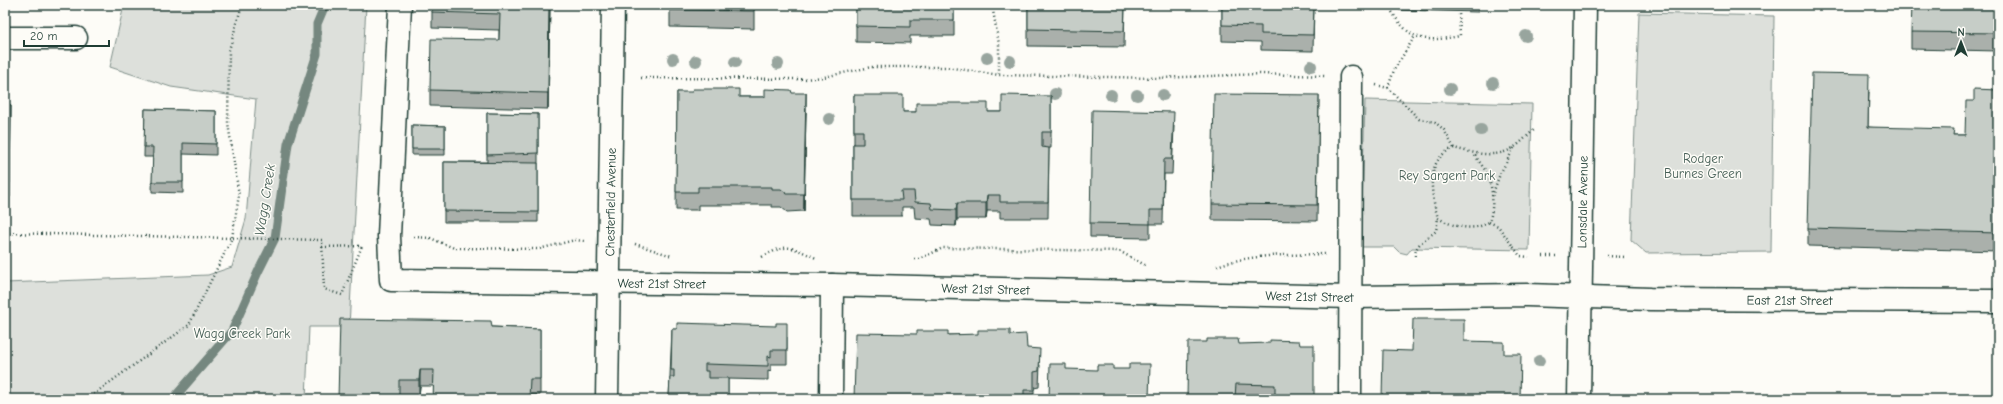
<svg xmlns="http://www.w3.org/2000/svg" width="2003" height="404" font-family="'Comic Neue',sans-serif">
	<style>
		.green { fill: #dde0db; stroke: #7e8e88 }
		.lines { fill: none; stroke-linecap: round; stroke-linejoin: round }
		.stream { stroke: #75877f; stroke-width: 9 }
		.minor-casing { stroke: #1f3d34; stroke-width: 25 }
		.major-casing { stroke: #1f3d34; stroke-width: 25 }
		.path { stroke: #1f3d34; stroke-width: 2.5; stroke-dasharray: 1 3; stroke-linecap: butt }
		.minor { stroke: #fdfcf7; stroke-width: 22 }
		.major { stroke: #fdfcf7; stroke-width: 22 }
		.tree { fill: #98a59e }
		.wall { fill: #aab0ab; stroke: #1f3d34 }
		.shaded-wall { fill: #8b908b; stroke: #1f3d34 }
		.building { fill: #c6cdc7; stroke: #1f3d34 }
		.labels { text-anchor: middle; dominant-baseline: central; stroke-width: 3; stroke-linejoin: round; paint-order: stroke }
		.park-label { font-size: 13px; fill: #455e55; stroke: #fdfcf7 }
		.street-label { font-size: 13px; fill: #1f3d34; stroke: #fdfcf7 }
		.water-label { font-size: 14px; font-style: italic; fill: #435c53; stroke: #fdfcf7 }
	</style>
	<rect width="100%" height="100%" fill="#fdfcf7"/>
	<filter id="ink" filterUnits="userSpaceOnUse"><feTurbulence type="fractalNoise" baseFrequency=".025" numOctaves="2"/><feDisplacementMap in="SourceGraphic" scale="8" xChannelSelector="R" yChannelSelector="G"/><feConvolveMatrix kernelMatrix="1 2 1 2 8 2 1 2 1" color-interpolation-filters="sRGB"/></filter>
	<g filter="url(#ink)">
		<g class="green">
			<path d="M124 5H366L349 327H309L306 399H5V283L208 275 232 267 246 219 256 99 171 87 110 67Z"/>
			<path d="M1639 13 1774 16 1771 252 1646 253 1631 240Z"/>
			<path d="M1365 100 1532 104 1529 250 1412 248 1407 254 1399 252 1394 247H1361Z"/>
		</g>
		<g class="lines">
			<path class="stream" d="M173 399 232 331 258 272 275 238 288 144 317 54V24L325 5"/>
			<g class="minor-casing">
				<g id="minor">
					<path id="s1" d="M400 5 389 236 391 280 832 285 1351 297 1527 295 1650 299 1998 301"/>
					<path d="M5 38H76"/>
					<path id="s2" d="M607 399 613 5"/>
					<path d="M831 399 832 285"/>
					<path d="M1350 399 1351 77"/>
				</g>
			</g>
			<g class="major-casing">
				<g id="major">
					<path id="s3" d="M1579 399 1585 5"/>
				</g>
			</g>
			<g class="path">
				<path d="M992 5 999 44V75"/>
				<path d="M1388 5C1408 41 1422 43 1460 36L1459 12"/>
				<path d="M641 78 804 79 824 77 871 67H946L999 75 1159 78 1260 74 1326 76"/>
				<path d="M1376 85 1388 88 1419 119 1435 122 1444 130 1454 148C1473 153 1495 159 1513 148 1521 143 1528 135 1535 129"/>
				<path d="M1388 88 1394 70 1415 36"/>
				<path d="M1454 148C1424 159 1431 195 1438 218 1453 227 1474 232 1489 222 1495 207 1493 180 1483 167 1480 162 1477 159 1474 154"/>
				<path d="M1492 196 1500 174 1515 146"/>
				<path d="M1489 222 1498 226 1520 256 1529 257"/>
				<path d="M5 233 322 240 324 289 342 295 362 246"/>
				<path d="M414 237 430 238 454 248 539 249 575 240 584 241"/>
				<path d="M635 244 672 256"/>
				<path d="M322 247 362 246"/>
				<path d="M1415 256C1415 243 1428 238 1436 231L1438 218"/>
				<path d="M1543 256H1556"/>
				<path d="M1607 256 1626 257"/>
				<path d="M762 257C788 243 789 246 816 258"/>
				<path d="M914 259H919L943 248 1119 251 1145 265"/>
				<path d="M1217 266C1251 254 1289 255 1325 254"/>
				<path d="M87 399 189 325 232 238 239 195 228 123 229 50 242 5"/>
			</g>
			<use href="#minor" class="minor"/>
			<use href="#major" class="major"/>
		</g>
		<g class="tree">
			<circle cx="1526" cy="36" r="6"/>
			<circle cx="987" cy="58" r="6"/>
			<circle cx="673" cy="59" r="6"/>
			<circle cx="696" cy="61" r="6"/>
			<circle cx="1010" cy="61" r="6"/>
			<circle cx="735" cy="62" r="6"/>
			<circle cx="778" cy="64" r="6"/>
			<circle cx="1311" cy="66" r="6"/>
			<circle cx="1493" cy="83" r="6"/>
			<circle cx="1450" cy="89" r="6"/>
			<circle cx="1055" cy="94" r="6"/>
			<circle cx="1111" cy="95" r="6"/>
			<circle cx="1137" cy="95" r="6"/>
			<circle cx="1163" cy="95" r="6"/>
			<circle cx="829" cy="119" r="6"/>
			<circle cx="1481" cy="130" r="6"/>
			<circle cx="1539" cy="361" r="6"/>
		</g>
		<g class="wall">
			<path d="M432 5H550L548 109 430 106V90L499 40V30L432 28Z"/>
			<path d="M670 5H754V29L670 27Z"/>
			<path d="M856 5H954V36H910V43L856 42Z"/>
			<path d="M1028 5H1125L1124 47 1028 46Z"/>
			<path d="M1222 5H1314L1313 51 1261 50V42L1222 41Z"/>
			<path d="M1399 5H1478V12L1399 10Z"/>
			<path d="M1998 5V51L1911 49V32Z"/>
			<path d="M1998 90V251L1808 246V228L1869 92 1868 127 1954 135H1965Z"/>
			<path d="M677 92 739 97H765L792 93 806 111 804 211 787 212 781 207H772V205H698V210H676Z"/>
			<path d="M854 95 903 112H1002L1051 96V148H1049L1048 218H1000V211H987L986 219H957L956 226 932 225 931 219 915 218 914 207H902V216H853V144H854Z"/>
			<path d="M1319 95 1317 221 1212 220V204Z"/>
			<path d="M5 105H11L10 197H5Z"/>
			<path d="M145 109 216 111V155L183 154V193L152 192 153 157H144Z"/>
			<path d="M487 113 538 114V222H444V162H487Z"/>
			<path d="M412 125 445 126V155H412Z"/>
			<path d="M1174 126 1172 174H1164L1163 224H1150V238L1090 237V223Z"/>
			<path d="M492 327 540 329V395H530V399H433L434 386H420L419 396H399L338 399Z"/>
			<path d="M672 329 787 337V364H771V371L768 370V380L728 379V399H669Z"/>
			<path d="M948 335H1010L1027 348 1040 365 1039 387 1034 388V399H854Z"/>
			<path d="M1239 344 1314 399H1187Z"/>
		</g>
		<g class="shaded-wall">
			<path d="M549 5H550L548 109V93Z"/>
			<path d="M806 93V111L804 211V194Z"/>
			<path d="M987 195V211L986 219V203Z"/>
			<path d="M957 203V219L956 226V210Z"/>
			<path d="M420 370V386L419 396V380Z"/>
		</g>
		<g class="building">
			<path d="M432 5H549L548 93 430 90 431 39 499 40 500 14 432 12Z"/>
			<path d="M670 5H754V11L670 10Z"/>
			<path d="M856 5H954V20H910V27L856 26Z"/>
			<path d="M1028 5H1125L1124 31 1028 29Z"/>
			<path d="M1222 5H1314L1313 35 1261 34V26L1222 25Z"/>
			<path d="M1912 5H1998V33L1911 32Z"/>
			<path d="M1812 73 1869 74 1868 127 1954 129 1953 135H1965L1966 101H1974V89L1998 90V233L1808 228Z"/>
			<path d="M693 89H739V97H765V89L791 90 792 93H806L804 194H787L781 189H772V187H698V192H676L677 92H692Z"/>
			<path d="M1214 94 1319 95 1317 205 1212 204Z"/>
			<path d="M854 95H903V112H916V103H988V112H1002V95L1051 96V132H1042V147L1049 148 1048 202H1000V195H987L986 203H957L956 210 932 209 931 203 915 202 914 191H901L902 200H853V144H863V131H854Z"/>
			<path d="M5 105H11L10 183H5Z"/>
			<path d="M145 109 216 111V144L183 143V182H152L153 147H144Z"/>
			<path d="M1092 110 1174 112 1172 159H1164L1163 210H1150V224L1090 223Z"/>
			<path d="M487 113 538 114V153L487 155Z"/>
			<path d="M412 125 445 126V149H412Z"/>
			<path d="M444 162 538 163V212L444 211Z"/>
			<path d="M340 319 491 321 492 327 540 329V379H530L529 399H433L434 370H420L419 380H399V399H338Z"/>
			<path d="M1413 319H1464V341L1504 342V354H1521L1520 399H1382L1383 350 1412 351Z"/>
			<path d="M677 323 776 326V323H787V350H771V357L768 356V366L705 364V371H708V378H728V398L669 396 670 377H674V370H671L672 329H677Z"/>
			<path d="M978 330H1010V335L1026 334 1027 348 1040 349 1039 371 1034 372V390H1024V399H854L856 333 917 334V331H948V335L978 334Z"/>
			<path d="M1207 339H1238L1239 344 1270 343V340L1299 341 1300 345H1314V399H1275V385L1236 384 1235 397H1229V399H1187L1188 342H1207Z"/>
			<path d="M1050 364H1066V369L1097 370V365H1113V369H1129V364H1150L1149 399H1049Z"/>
		</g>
	</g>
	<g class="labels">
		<g class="park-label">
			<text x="1703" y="158">Rodger<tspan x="1703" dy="15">Burnes Green</tspan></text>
			<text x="1447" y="175">Rey Sargent Park</text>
			<text x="242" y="333">Wagg Creek Park</text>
		</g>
		<g class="street-label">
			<text stroke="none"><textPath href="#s2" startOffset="197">Chesterfield Avenue</textPath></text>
			<text stroke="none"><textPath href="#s3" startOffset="197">Lonsdale Avenue</textPath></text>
			<text stroke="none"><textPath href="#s1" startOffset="546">West 21st Street</textPath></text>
			<text stroke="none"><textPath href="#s1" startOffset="870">West 21st Street</textPath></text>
			<text stroke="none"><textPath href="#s1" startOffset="1194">West 21st Street</textPath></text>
			<text stroke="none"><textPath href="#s1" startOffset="1674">East 21st Street</textPath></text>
		</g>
		<g class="water-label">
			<text transform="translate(265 200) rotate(-81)">Wagg Creek</text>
		</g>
	</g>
	<rect width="2003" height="404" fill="none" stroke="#fdfcf7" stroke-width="20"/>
	<rect x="10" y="10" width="1983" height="384" fill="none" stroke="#1f3d34" stroke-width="1.5" filter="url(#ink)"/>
	<g transform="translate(1961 42)" stroke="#fdfcf7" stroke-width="3" paint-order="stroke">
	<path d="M0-3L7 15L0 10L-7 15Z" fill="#1f3d34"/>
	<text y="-6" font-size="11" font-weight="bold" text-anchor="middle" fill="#1f3d34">N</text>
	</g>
	<path d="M24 40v6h85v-6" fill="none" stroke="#1f3d34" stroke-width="2"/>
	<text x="30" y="40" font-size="12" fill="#1f3d34" stroke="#fdfcf7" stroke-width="3" paint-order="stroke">20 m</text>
</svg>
